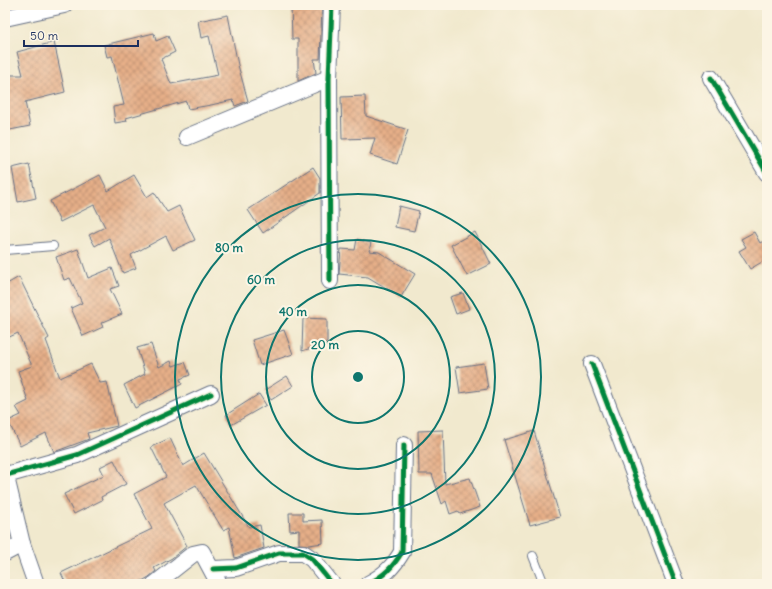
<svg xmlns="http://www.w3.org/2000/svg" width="772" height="589" font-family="Delius,sans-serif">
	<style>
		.building { fill: url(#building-cross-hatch) }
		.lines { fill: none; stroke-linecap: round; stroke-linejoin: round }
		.lane-casing { stroke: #667085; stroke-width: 10 }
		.street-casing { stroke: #667085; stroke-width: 18 }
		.lane { stroke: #fff; stroke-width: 8 }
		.street { stroke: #fff; stroke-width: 16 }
		.cycleway-casing { stroke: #fcf5e5; stroke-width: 8 }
		.cycleway { stroke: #00873e; stroke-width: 5 }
		.ring { fill: none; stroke: #0f766e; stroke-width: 2 }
		.centre { fill: #0f766e; stroke: #fcf5e5; stroke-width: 2 }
		.ring-label { font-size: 12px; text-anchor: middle; font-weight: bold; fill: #0f766e; stroke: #fcf5e5; stroke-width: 4; stroke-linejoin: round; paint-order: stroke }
	</style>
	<defs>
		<pattern id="building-cross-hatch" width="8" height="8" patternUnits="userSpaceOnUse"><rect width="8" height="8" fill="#e6af88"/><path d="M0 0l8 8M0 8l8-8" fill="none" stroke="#ba8f72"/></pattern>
	</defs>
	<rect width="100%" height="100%" fill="#fcf5e5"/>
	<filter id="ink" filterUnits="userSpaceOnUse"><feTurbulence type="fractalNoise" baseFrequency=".025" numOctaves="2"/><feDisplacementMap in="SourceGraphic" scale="8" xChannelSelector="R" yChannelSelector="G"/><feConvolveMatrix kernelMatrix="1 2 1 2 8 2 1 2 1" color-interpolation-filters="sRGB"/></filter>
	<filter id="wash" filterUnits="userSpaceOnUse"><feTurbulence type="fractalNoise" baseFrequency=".012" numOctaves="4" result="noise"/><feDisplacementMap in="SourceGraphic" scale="16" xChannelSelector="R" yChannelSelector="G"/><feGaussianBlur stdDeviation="0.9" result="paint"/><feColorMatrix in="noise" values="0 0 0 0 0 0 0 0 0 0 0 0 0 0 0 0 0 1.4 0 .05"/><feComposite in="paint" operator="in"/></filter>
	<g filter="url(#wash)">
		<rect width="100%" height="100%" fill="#f1e9ce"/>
		<g id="blocks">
			<g class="building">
				<path d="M291 5H322L320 59H314L316 73 298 81V39H292Z"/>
				<path d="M228 15 238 65 248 101 235 106 233 100 211 105 188 109 186 101 126 118 127 121 115 123 113 107 124 105 112 56 107 57 104 45 154 33 156 41 168 36 175 52 161 59 171 84 218 75 209 36 201 38 198 21Z"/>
				<path d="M54 42 65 92 25 102 30 126 5 131V75H23L17 52Z"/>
				<path d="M365 96 366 116 408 130 397 164 370 155 375 138 342 139 341 97Z"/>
				<path d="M29 164 36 198 18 202 12 168Z"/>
				<path d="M313 167 320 178V193L263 233 248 210Z"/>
				<path d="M100 175 108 191 134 175 147 197 154 192 167 212 179 206 195 240 173 250 166 236 131 255 136 268 123 273 109 238 95 246 89 235 105 227 94 205 60 222 50 201Z"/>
				<path d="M399 206 419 211 414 231 395 227Z"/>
				<path d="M475 232 491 264 467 276 451 245Z"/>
				<path d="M754 232 760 243 767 239V259L750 269 739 251 746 247 741 239Z"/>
				<path d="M357 239 371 243 369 251 379 252 415 274 401 297 368 277 339 274 341 249 355 250Z"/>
				<path d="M78 249 88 278 112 268 119 286 110 289 122 314 101 323 103 327 83 336 71 308 82 303 70 278 64 280 56 257Z"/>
				<path d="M19 277 49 338 46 340 60 378 91 364 100 383 107 382 117 426 87 433 89 439 54 452 46 433 20 446 8 421 21 415 16 407 28 401 18 371 32 366 18 333 5 339V285Z"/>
				<path d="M463 293 469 309 456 314 450 297Z"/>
				<path d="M303 318 327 319V343L302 351Z"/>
				<path d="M284 330 293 354 260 365 252 340Z"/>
				<path d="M151 344 159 367 171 361 173 366 185 362 190 375 180 379 182 384 135 408 124 385 145 374 137 348Z"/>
				<path d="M484 363 488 389 460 393 456 367Z"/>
				<path d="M287 376 293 386 271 400 265 390Z"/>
				<path d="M259 394 266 405 231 425 226 415Z"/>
				<path d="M443 430 445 484 470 478 480 507 460 514 458 511 450 514 446 501 442 504 432 474H419L418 431Z"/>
				<path d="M534 431 560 517 530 525 504 440Z"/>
				<path d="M170 438 183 466 204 453 249 527 260 525 264 548 235 558 229 527 223 530 196 485 164 503 187 546 172 558 154 568 156 571 149 577 137 584H66L61 573 152 529 134 494 166 477 151 447Z"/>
				<path d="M114 460 126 484 101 497 102 500 74 514 64 494 104 475 100 467Z"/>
				<path d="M289 513H303V521L322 520 323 543 309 545 299 544V530L290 531Z"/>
			</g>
		</g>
	</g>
	<g filter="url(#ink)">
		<use href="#blocks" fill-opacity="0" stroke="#667085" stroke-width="1"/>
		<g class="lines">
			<g class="lane-casing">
				<g id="lane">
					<path d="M5 250 53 246"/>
					<path d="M533 556 544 584"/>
				</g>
			</g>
			<g class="street-casing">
				<g id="street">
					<path d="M5 18 64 5"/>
					<path d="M711 78 767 173"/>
					<path d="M187 137 329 78"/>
					<path d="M330 281 329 78 332 5"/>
					<path d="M592 364 676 584"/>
					<path d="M5 473 22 544 36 584"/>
					<path d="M6 475 77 455 211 394"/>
					<path d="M5 553 22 544"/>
					<path d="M213 569 236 568 279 553H303L312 559 332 584"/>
					<path d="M155 584 193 554 202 552 219 584"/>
					<path d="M368 584C384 576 393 567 402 552L404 445"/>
				</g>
			</g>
			<use href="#lane" class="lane"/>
			<use href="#street" class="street"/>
			<g class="cycleway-casing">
				<g id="cycleway">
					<path d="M711 78 767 173"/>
					<path d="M330 281 329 78 332 5"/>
					<path d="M592 364 676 584"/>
					<path d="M6 475 77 455 211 394"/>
					<path d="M213 569 236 568 279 553H303L312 559 332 584"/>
					<path d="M368 584C384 576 393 567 402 552L404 445"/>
				</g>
			</g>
			<use href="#cycleway" class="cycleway"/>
		</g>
	</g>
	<g class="ring">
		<circle cx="358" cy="377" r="46"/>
		<circle cx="358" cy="377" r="92"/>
		<circle cx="358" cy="377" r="137"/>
		<circle cx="358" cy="377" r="183"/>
	</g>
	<circle cx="358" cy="377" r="6" class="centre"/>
	<g class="ring-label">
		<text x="229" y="252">80 m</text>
		<text x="261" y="284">60 m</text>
		<text x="293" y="316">40 m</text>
		<text x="325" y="349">20 m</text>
	</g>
	<rect width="772" height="589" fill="none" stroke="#fcf5e5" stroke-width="20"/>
	<path d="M24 40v6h114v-6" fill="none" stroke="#1b2f5e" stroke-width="2"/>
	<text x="30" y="40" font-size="12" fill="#1b2f5e" stroke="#fcf5e5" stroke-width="3" paint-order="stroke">50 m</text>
</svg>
